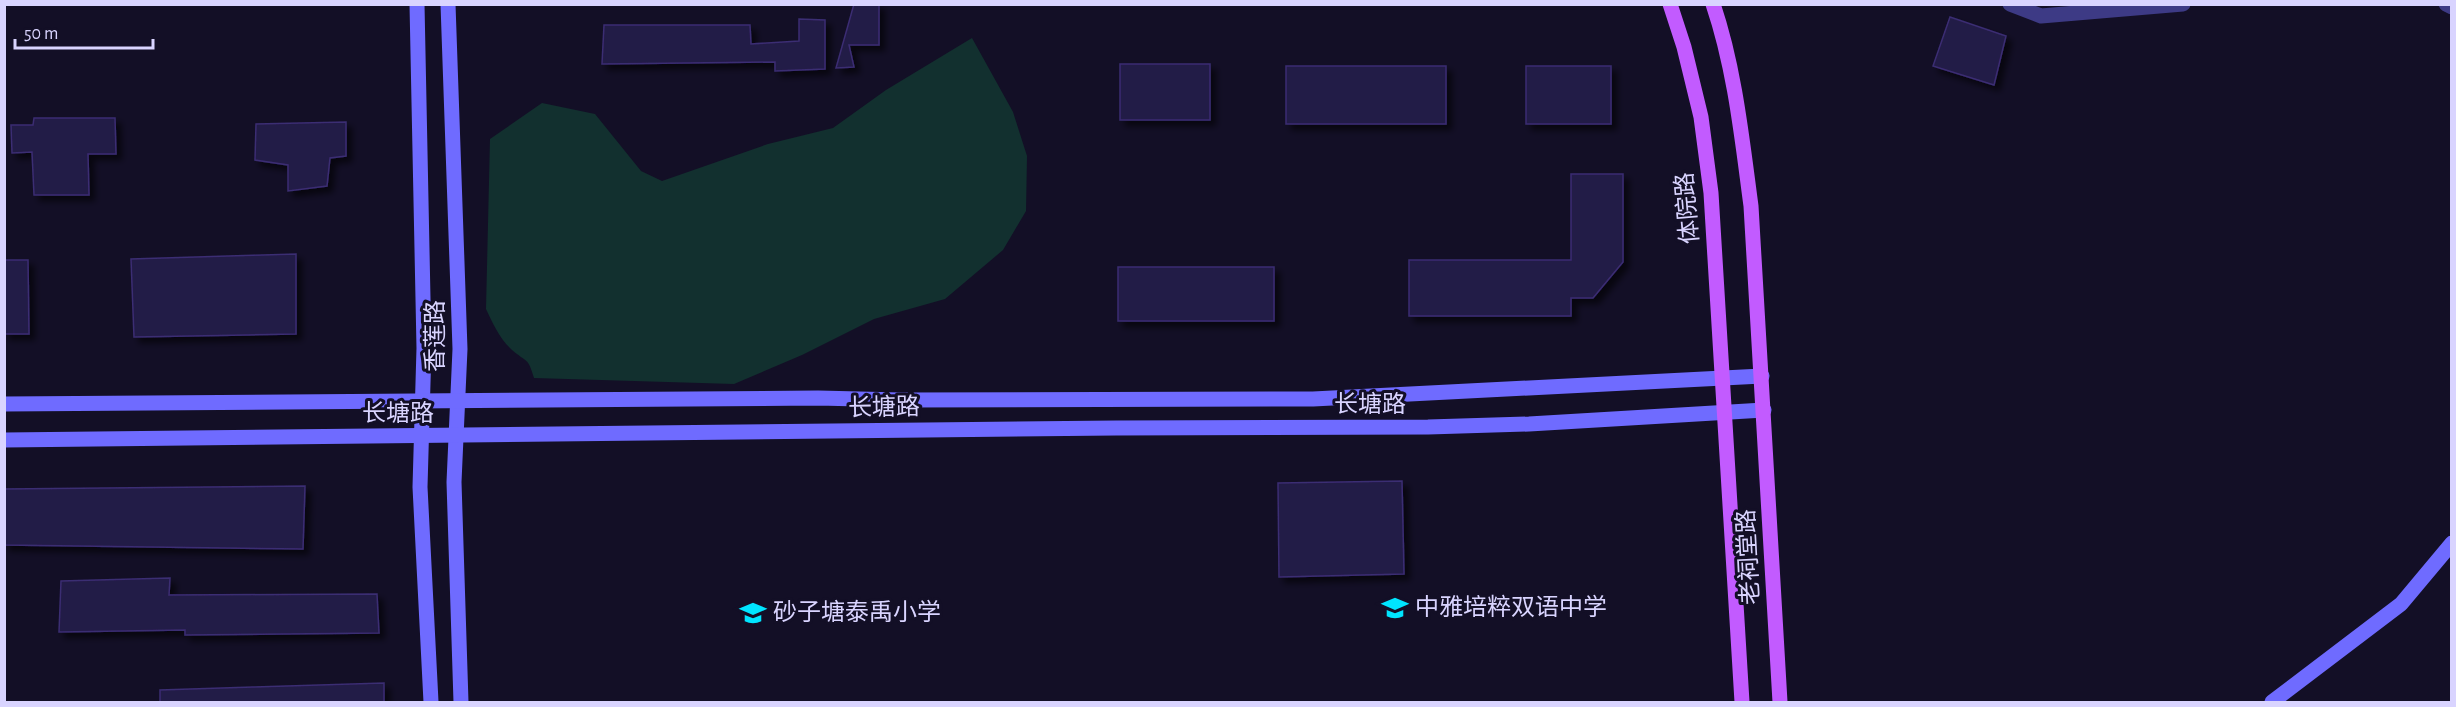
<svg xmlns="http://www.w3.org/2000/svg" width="2456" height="707" font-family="'Alegreya Sans','Noto Sans SC',sans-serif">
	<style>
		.green { fill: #12302f }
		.building { fill: #241b47; stroke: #3b2d73; stroke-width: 1.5; filter: url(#shadow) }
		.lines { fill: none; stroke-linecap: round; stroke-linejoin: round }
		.street { stroke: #3d3a85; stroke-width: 15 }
		.secondary { stroke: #6f6bff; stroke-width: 15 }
		.primary { stroke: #c25bff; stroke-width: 15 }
		.labels { text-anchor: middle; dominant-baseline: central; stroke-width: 6; stroke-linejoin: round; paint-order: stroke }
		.street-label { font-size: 24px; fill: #d9d4ff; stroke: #130f26 }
		.poi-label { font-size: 24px; fill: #d9d4ff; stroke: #130f26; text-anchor: start }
	</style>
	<defs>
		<filter id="shadow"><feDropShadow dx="5.5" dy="5.5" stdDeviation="3" flood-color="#0009"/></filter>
	</defs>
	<rect width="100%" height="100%" fill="#130f26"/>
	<path class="green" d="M972 38 1013 112 1027 156 1026 211 1003 250 945 299 874 319 802 355 734 384 534 378C528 357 527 363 512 350 500 339 493 324 486 309L490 139 542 103 595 114 641 171 662 181 768 144 833 128 886 90Z"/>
	<g class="building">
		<path d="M854 4H879V45H849L854 67 836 68Z"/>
		<path d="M1950 17 2006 36 1994 85 1933 66Z"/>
		<path d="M799 19 825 20V69L775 71V62L602 64 604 25H750L751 44 799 41Z"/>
		<rect x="1120" y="64" width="90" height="56"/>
		<rect x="1286" y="66" width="160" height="58"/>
		<rect x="1526" y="66" width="85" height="58"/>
		<path d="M34 118H115L116 154H88L89 195H34L32 152 12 153 11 125H33Z"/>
		<path d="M346 122V156L330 158 327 186 288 191V165L255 160 256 124Z"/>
		<path d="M1571 174H1623V262L1593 298H1571V316H1409V260H1571Z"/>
		<path d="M296 254V334L134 337 131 259Z"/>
		<path d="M4 260H28L29 334H4Z"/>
		<rect x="1118" y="267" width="156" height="54"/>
		<path d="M1402 481 1404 574 1279 577 1278 483Z"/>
		<path d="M305 486 303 549 4 545V489Z"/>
		<path d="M170 578 169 595 377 594 379 633 185 635V630L59 632 61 581Z"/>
		<path d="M384 683V702H160V690Z"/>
	</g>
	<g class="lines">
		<g class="street">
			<path d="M2010 4 2041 16 2183 4"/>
			<path d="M2446 4 2452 7"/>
		</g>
		<g class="secondary">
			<path d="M417 4 424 348 420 487 431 702"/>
			<path d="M448 4 460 349 454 482 461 702"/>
			<path d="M4 404 818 398 901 400 1313 399 1762 376"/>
			<path d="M4 440 1116 428 1428 427 1529 424 1764 410"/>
			<path d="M2272 702 2401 604 2452 543"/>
		</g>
		<g class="primary">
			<path d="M1670 4 1684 47 1701 117 1711 193 1742 702"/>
			<path d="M1713 4C1735 69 1742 139 1751 206L1780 702"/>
		</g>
	</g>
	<defs>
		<g id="school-bare" transform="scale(2.07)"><path d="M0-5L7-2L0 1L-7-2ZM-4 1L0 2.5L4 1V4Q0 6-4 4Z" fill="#00e5ff" stroke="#130f26" stroke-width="2.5" paint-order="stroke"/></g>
	</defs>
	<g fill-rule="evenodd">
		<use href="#school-bare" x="1395" y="608"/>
		<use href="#school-bare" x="753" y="613"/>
	</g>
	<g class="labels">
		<g class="street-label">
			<text transform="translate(1688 208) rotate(-95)">体院路</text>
			<text transform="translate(436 336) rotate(-90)">香莲路</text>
			<text x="1370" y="405">长塘路</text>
			<text transform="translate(884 408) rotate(-1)">长塘路</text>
			<text x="398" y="414">长塘路</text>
			<text transform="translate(1749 557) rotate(-93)">老祠堂路</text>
		</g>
		<g class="poi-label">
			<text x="1415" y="608">中雅培粹双语中学</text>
			<text x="773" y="613">砂子塘泰禹小学</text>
		</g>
	</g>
	<rect width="2456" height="707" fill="none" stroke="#d9d4ff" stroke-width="12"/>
	<path d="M15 39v9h138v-9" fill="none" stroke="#d9d4ff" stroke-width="3"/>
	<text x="24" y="39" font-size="18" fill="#d9d4ff" stroke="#130f26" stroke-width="4.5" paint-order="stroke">50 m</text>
</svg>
